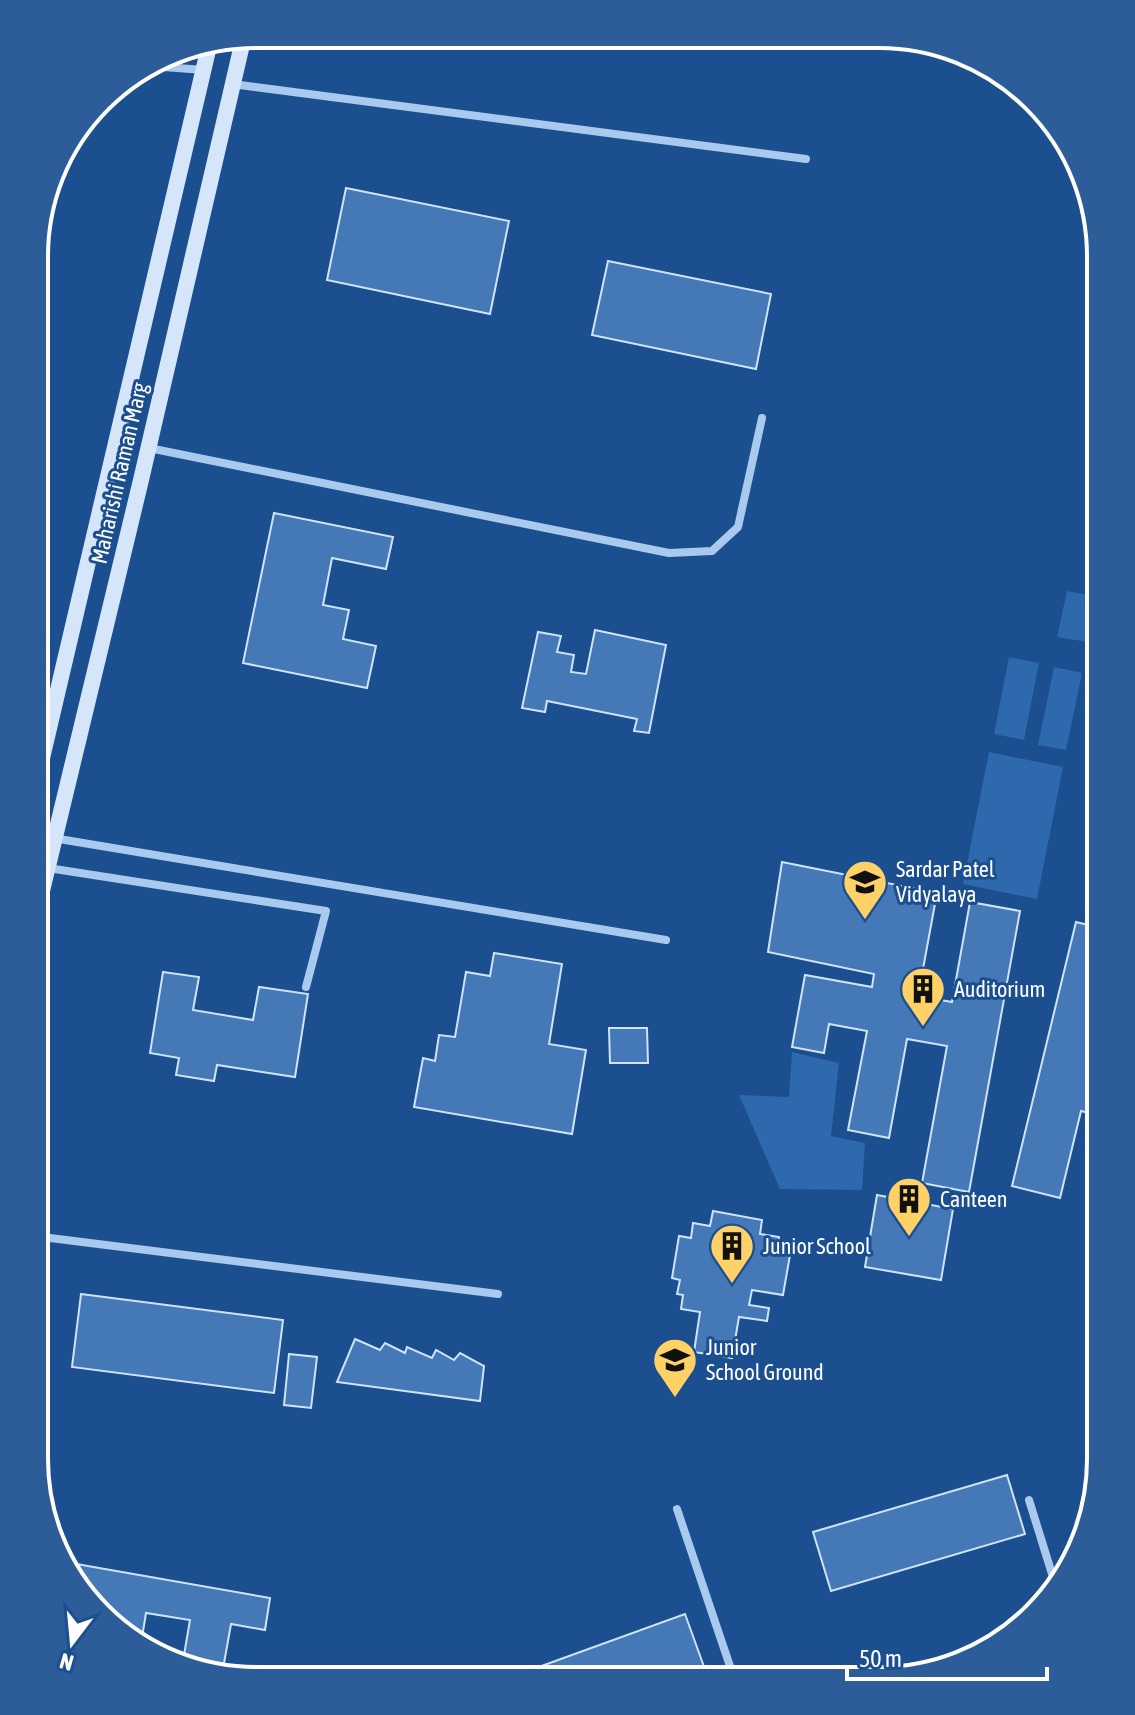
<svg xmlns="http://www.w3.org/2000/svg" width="1135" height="1715" font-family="'Asap Condensed',sans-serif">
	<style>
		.green { fill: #2e69ad }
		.building { fill: #4478b7; stroke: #cfe3fa; stroke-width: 2 }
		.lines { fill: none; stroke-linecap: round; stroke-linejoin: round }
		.street { stroke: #a9c9ee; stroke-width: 8 }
		.secondary { stroke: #d6e6fa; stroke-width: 16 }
		.labels { text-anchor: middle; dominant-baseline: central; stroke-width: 6; stroke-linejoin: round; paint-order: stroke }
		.street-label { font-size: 22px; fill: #fff; stroke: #1b4f8f }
		.poi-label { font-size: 22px; fill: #fff; stroke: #1b4f8f; text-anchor: start }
		.rim { fill: none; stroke: #fff; stroke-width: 4 }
	</style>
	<rect width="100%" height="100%" fill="#1b4f8f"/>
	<g class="green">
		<path d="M1067 591 1099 597 1088 642 1057 637Z"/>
		<path d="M1009 657 1039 663 1024 740 994 734Z"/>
		<path d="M1054 667 1082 673 1066 750 1038 745Z"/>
		<path d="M989 752 1063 767 1037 899 963 884Z"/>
		<path d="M792 1052 839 1063 831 1136 865 1143 862 1190 780 1189 739 1095 789 1097Z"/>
	</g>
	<g class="building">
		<path d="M346 188 509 221 490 314 327 280Z"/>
		<path d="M608 261 771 294 756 369 592 335Z"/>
		<path d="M274 513 393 537 386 569 332 558 323 605 349 610 343 639 376 646 367 688 243 663Z"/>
		<path d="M595 630 666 645 649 733 634 731 637 719 547 701 545 712 522 708 538 632 561 636 557 652 574 655 571 672 586 674Z"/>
		<path d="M782 862 937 893 918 996 952 1002 970 902 1020 911 969 1192 922 1183 947 1046 907 1039 889 1138 848 1130 867 1031 829 1024 824 1053 792 1047 805 975 872 987 874 974 768 952Z"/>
		<path d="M1076 922 1101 928V999L1093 1037 1101 1038V1116L1081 1111 1060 1198 1012 1186Z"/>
		<path d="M494 953 562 964 549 1044 586 1050 572 1134 414 1107 423 1058 435 1061 439 1035 455 1037 466 972 490 976Z"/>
		<path d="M163 972 199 977 193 1010 253 1020 259 987 308 994 295 1077 217 1065 214 1081 176 1075 179 1058 150 1053Z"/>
		<path d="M609 1028H647L648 1063H610Z"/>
		<path d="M877 1195 953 1209 941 1280 865 1267Z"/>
		<path d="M713 1211 762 1220 760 1234 779 1237 776 1253 790 1255 783 1295 752 1290 749 1305 769 1308 767 1321 739 1317 732 1358 694 1352 700 1312 681 1309 683 1295 677 1294 680 1280 672 1278 679 1236 691 1238 693 1223 710 1226Z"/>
		<path d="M81 1294 283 1320 274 1393 72 1367Z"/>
		<path d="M355 1339 380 1350 385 1343 405 1353 407 1347 432 1358 436 1350 454 1360 460 1353 484 1366 480 1401 337 1382Z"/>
		<path d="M289 1354 317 1357 311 1408 284 1405Z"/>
		<path d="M1007 1475 1025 1534 831 1591 813 1532Z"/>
		<path d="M65 1562 270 1598 265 1630 231 1624 223 1669 188 1663 183 1661 190 1620 146 1613 141 1644 121 1635Z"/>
		<path d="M685 1614 707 1675 691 1680H503Z"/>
	</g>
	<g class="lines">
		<g class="street">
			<path d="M150 66 204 70"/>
			<path d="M232 84 806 159"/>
			<path d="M149 448 669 553 712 551 738 527 762 418"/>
			<path d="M35 835 666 940"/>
			<path d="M48 868 326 911 306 987"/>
			<path d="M34 1236 498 1294"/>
			<path d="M1029 1500 1057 1590"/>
			<path d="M677 1509 735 1681"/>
		</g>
		<g class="secondary">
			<path d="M35 788 210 42"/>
			<path d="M35 920 141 480 244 36"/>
		</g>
	</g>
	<defs>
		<g id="school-pin" transform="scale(2.3)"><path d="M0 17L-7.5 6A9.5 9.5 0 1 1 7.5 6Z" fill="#ffd166" stroke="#1b4f8f"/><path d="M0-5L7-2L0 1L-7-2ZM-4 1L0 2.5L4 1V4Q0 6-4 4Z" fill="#111"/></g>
		<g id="building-pin" transform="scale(2.3)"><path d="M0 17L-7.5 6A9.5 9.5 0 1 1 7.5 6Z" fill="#ffd166" stroke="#1b4f8f"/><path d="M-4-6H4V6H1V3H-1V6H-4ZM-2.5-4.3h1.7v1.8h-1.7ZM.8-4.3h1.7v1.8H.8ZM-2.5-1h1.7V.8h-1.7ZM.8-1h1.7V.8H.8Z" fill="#111"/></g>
	</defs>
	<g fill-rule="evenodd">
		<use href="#school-pin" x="865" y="882"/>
		<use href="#building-pin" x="923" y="989"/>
		<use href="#building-pin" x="909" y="1199"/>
		<use href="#building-pin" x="732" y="1246"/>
		<use href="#school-pin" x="675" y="1360"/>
	</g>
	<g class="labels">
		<g class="street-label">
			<text transform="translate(119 473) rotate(-77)">Maharishi Raman Marg</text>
		</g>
		<g class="poi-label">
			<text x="896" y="869">Sardar Patel<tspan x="896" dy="25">Vidyalaya</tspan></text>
			<text x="954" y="989">Auditorium</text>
			<text x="940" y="1199">Canteen</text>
			<text x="763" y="1246">Junior School</text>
			<text x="706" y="1347">Junior<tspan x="706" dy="25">School Ground</tspan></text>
		</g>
	</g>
	<path d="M0 0H1135V1715H0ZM256 48H879A208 208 0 0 1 1087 256V1459A208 208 0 0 1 879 1667H256A208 208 0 0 1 48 1459V256A208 208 0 0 1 256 48Z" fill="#2d5d98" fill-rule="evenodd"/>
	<path class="rim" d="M256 48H879A208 208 0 0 1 1087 256V1459A208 208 0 0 1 879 1667H256A208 208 0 0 1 48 1459V256A208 208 0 0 1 256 48Z"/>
	<g transform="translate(72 1643) rotate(196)" stroke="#1b4f8f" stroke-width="6" paint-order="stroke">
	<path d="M0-6L14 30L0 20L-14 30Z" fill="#ffffff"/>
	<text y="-12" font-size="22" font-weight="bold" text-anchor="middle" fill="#ffffff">N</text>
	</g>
	<path d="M847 1667v12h200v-12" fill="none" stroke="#ffffff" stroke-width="4"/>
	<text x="859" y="1667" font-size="24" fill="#ffffff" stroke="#1b4f8f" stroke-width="6" paint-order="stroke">50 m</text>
</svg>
